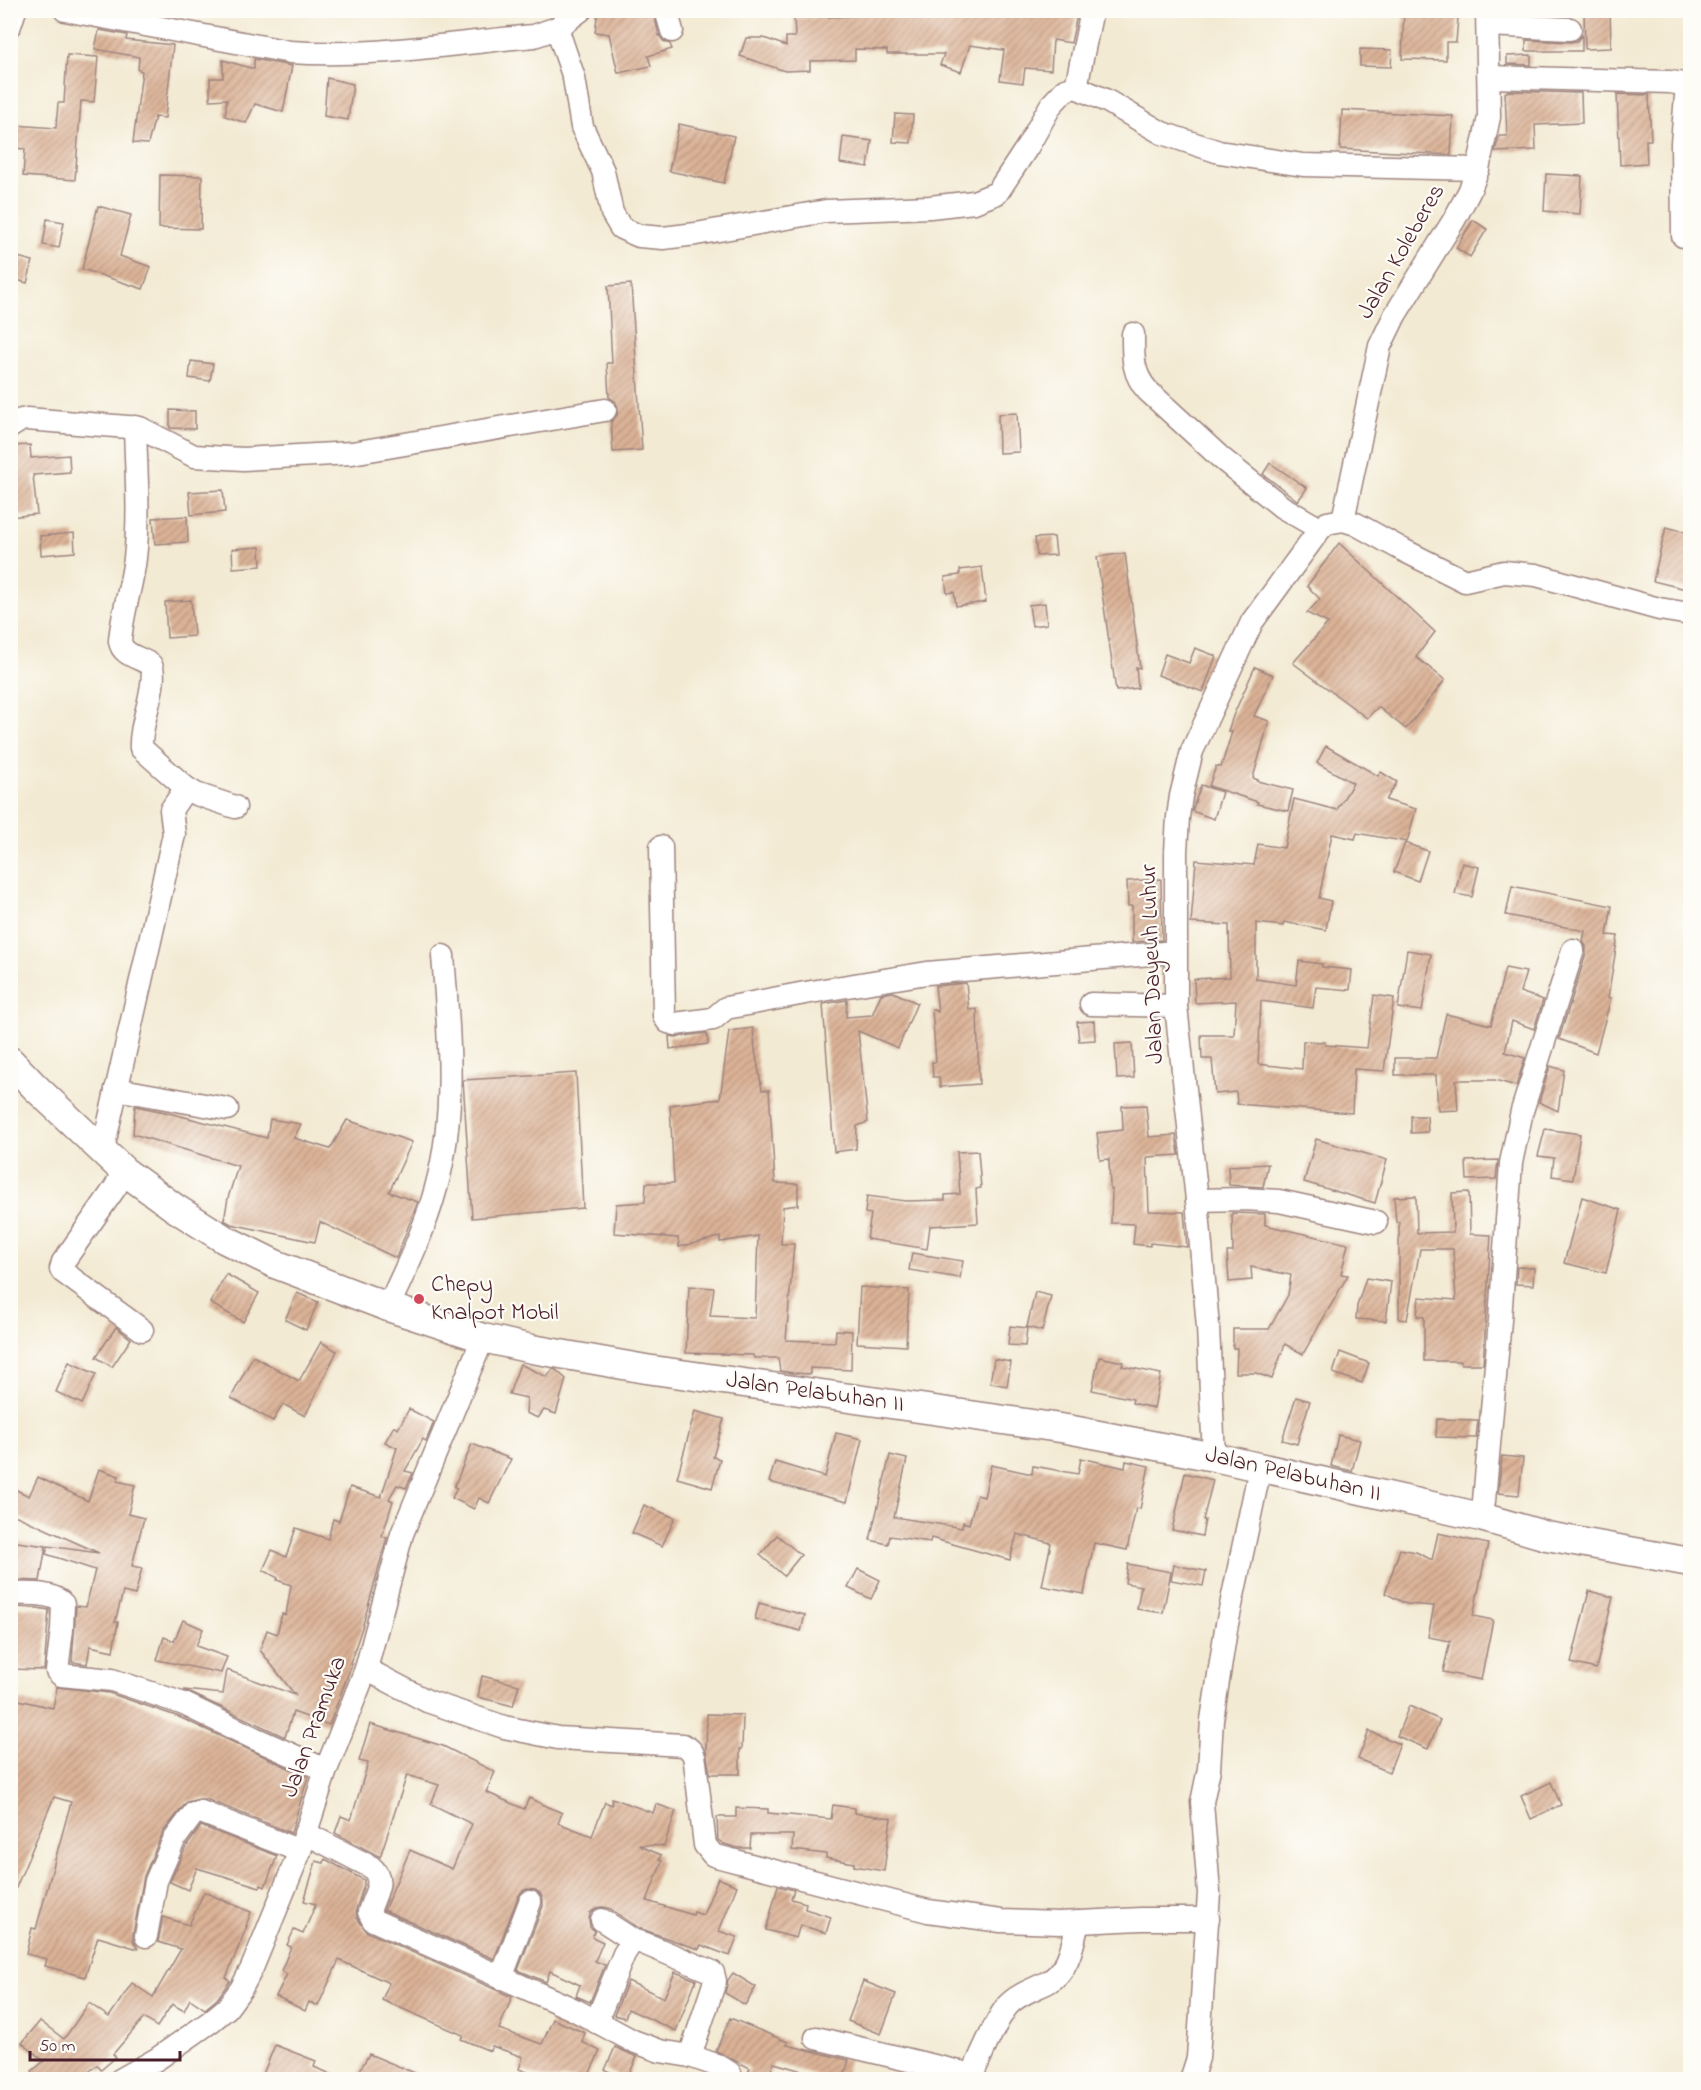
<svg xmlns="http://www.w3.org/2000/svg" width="1701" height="2090" font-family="'Indie Flower',sans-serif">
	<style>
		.building { fill: url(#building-hatch) }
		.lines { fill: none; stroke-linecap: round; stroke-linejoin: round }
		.minor-casing { stroke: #9e847f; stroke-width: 25 }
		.major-casing { stroke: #9e847f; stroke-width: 31 }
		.minor { stroke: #fff; stroke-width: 22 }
		.major { stroke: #fff; stroke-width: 28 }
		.poi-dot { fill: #d1495b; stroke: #fdfcf7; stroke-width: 2 }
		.labels { text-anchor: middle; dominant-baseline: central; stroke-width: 4.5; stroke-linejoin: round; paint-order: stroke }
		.street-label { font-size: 24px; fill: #4a1f2b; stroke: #fdfcf7 }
		.poi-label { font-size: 24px; fill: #4a1f2b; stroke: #fdfcf7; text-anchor: start }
	</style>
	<defs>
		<pattern id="building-hatch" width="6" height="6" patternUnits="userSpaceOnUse" patternTransform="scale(1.5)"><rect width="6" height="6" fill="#dcb397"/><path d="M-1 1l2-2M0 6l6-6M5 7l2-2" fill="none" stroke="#b4917b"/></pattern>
	</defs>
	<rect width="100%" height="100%" fill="#fdfcf7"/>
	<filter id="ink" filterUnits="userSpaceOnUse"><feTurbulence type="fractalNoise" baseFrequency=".0167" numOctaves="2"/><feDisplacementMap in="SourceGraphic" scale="12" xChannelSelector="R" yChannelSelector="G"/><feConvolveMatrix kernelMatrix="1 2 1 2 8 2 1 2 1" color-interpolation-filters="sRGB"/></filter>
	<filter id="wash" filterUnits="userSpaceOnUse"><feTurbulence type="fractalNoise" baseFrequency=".008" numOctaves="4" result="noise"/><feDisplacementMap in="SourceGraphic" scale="24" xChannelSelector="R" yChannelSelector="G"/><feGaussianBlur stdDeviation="1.35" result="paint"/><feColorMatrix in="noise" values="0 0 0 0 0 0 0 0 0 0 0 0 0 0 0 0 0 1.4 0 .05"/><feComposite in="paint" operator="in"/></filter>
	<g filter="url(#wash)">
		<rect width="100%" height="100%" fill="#f3ead3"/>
		<g id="blocks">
			<g class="building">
				<path d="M598 10H653L659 35 663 41 670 44 672 49 648 56 651 66 618 73 609 34 595 32Z"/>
				<path d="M858 10 875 12 894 10H1078L1071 43 1053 40 1051 70 1025 68 1023 83 1000 80 1004 50 970 45 961 72 940 65 944 54H887V50L855 49V60L810 61V70L785 71 740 56 746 38H764L786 46V37H795L794 18 858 16Z"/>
				<path d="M1404 10H1455V18H1458L1456 42H1446V60L1402 59Z"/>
				<path d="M1584 10H1610L1611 48 1585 49Z"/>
				<path d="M99 30 127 35 126 40 173 45 165 118 155 117 148 144 133 143 142 71 138 70 139 57 95 49Z"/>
				<path d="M1582 35V51H1526V40L1570 42 1577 41Z"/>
				<path d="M1360 49 1392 50 1391 67 1360 66Z"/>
				<path d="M67 55 98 57 94 102 81 101 75 180 23 176 25 149 13 148 15 125 56 128 58 103H64Z"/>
				<path d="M1531 55V65L1507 64V56Z"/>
				<path d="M254 59 292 66 283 112 255 104 246 123 225 116 227 99 210 100V78H223V60L254 69Z"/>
				<path d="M327 78 353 84 348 120 324 116Z"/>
				<path d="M1508 91 1581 93 1582 123 1535 125 1536 150 1495 152 1499 136H1507L1505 93Z"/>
				<path d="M1617 94 1649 95 1651 140H1646L1647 163 1620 165Z"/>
				<path d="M1342 110 1453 116 1451 155 1340 149Z"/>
				<path d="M895 114 913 115 911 143 893 142Z"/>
				<path d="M679 124 734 136 724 183 669 171Z"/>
				<path d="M843 137 872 141 868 167 840 163Z"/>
				<path d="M1546 174 1582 176 1580 214 1544 211Z"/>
				<path d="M160 175 202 176 201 229 159 228Z"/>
				<path d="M98 206 131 215 120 256 151 267 143 289 82 269Z"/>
				<path d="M47 219 64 222 59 248 43 245Z"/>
				<path d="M1473 220 1487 229 1470 257 1456 248Z"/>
				<path d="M10 255 33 261 27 283 10 278Z"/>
				<path d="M631 284 642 450 613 452 611 422 617 415 618 408 615 401 609 397 607 363H612L608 286Z"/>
				<path d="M191 361 213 364 210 381 189 378Z"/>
				<path d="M170 410 195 411V429L170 428Z"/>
				<path d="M1017 413 1019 452 999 453 998 414Z"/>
				<path d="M30 445 31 458 69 455 70 472 33 475 37 514 10 517V446Z"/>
				<path d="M1270 463 1307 488 1298 501 1263 474Z"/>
				<path d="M223 490 225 512 191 515 189 492Z"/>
				<path d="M187 516 188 542 155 544 153 518Z"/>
				<path d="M1666 527 1690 533V590L1653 581Z"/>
				<path d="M74 533 75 552 41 555 40 536Z"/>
				<path d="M1054 537 1056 555 1037 556 1035 538Z"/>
				<path d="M1339 543 1435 632 1416 657 1445 680 1406 729 1378 707 1367 718 1293 663 1328 623 1307 613 1320 599 1307 586Z"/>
				<path d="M260 547 261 566 233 568 232 549Z"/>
				<path d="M1125 553 1140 668 1136 667 1138 688 1116 691 1097 557Z"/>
				<path d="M982 567 986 602 956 606 954 592 947 593 945 577 960 575V570Z"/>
				<path d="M191 600 194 636 167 638 165 602Z"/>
				<path d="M1045 603 1047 624 1032 626 1029 605Z"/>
				<path d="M1195 648 1216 656 1203 692 1158 675 1165 654 1189 663Z"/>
				<path d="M1255 667 1273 675 1254 716 1269 721 1253 778 1258 780 1257 781 1293 790 1288 811 1257 804 1258 802 1209 786 1216 766 1221 767 1232 732 1228 731 1233 716Z"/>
				<path d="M1326 746 1378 776 1381 772 1397 782 1386 800 1416 809 1407 842 1357 833 1355 839 1332 834 1319 898 1331 901 1326 930 1284 922 1283 926 1256 923V979L1296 985 1299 961 1322 964V967L1352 970 1350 990 1316 987 1313 1008 1261 1001 1258 1064 1302 1069 1303 1041 1325 1042V1045L1367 1048 1374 995 1394 998 1384 1071 1354 1069 1352 1113 1237 1104 1236 1092 1215 1094 1212 1059H1202L1201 1035H1234L1236 1001 1195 1003 1194 979 1230 977 1229 925 1191 923 1196 860 1254 865 1258 844 1284 848 1294 799 1337 810 1353 783 1317 763Z"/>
				<path d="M1201 785 1222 792 1214 819 1192 811Z"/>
				<path d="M1405 843 1428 851 1418 881 1394 872Z"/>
				<path d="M1462 863 1479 867 1472 897 1455 894Z"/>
				<path d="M1161 879 1162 940 1132 942V906H1128L1127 881Z"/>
				<path d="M1512 886 1612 906 1607 935 1618 936 1608 998H1611L1596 1053 1559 1039 1586 954V947L1583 941 1585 931 1506 915Z"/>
				<path d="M1407 950 1431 954 1422 1011 1398 1008Z"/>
				<path d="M1505 968 1526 972 1520 992 1543 1000 1534 1029 1512 1021 1505 1052 1525 1058 1516 1086 1495 1080H1456L1458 1110 1438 1111 1436 1075H1395V1058H1436L1446 1014 1491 1025Z"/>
				<path d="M966 983 969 1010 977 1009 979 1084 940 1087 939 1077H933L932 1062H936L932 1009 938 1012 935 986Z"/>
				<path d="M893 992 917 1003 898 1048 858 1031 868 1122 857 1126 856 1149 834 1152 823 1004 847 1000 846 1017 872 1015 881 994Z"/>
				<path d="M1094 1021 1095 1040 1079 1041 1077 1022Z"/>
				<path d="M753 1028 755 1050 762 1090H769L775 1183 798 1184V1205L783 1207 781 1244H794L786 1340 835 1342 836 1330 852 1331 851 1370 810 1368V1374L793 1373 780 1371 778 1358H754L753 1355 686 1353 689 1286 714 1288 710 1316 755 1318 758 1236 720 1242V1237L679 1247 678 1238 614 1233 616 1204 645 1202 646 1183H674L670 1105 720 1099 729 1031Z"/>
				<path d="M707 1033 708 1044 670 1049 669 1036 677 1037Z"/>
				<path d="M1132 1043 1134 1078 1117 1079 1115 1044Z"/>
				<path d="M1550 1066 1564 1070 1558 1111 1539 1102Z"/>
				<path d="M576 1073 583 1208 472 1218 463 1080Z"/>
				<path d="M1146 1105 1149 1137 1176 1135 1179 1155 1147 1157 1149 1211 1184 1212 1187 1247 1150 1243V1246L1133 1244 1135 1224 1111 1223 1112 1189H1110L1109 1159 1100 1160 1097 1133 1123 1130 1122 1106Z"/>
				<path d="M135 1106 165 1112 267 1138 270 1119 301 1124 294 1138 330 1149 347 1120 412 1142 389 1192 418 1202 396 1258 320 1222 315 1242 231 1224 224 1220 228 1198 238 1166 133 1134Z"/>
				<path d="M1411 1116H1427L1428 1132 1411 1133Z"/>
				<path d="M1545 1129 1580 1134 1573 1179 1552 1176 1554 1158 1538 1156Z"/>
				<path d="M1316 1139 1387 1160 1375 1203 1304 1182Z"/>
				<path d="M978 1151 981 1188 976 1189 978 1223 930 1226 927 1249 867 1239 871 1214 865 1213 867 1196 906 1201 945 1200V1195L960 1194 957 1152Z"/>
				<path d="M1498 1160 1496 1179 1467 1180 1466 1161Z"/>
				<path d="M1268 1164 1263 1187 1229 1185 1228 1166Z"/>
				<path d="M1469 1192 1470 1234 1491 1235 1483 1364H1461V1361H1424V1317L1417 1316 1419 1297 1456 1300 1453 1249H1420L1407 1320 1399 1319V1222H1396L1394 1197 1416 1196 1417 1233 1453 1232 1452 1193Z"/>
				<path d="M1582 1197 1621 1210 1606 1273 1564 1263Z"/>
				<path d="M1232 1213 1265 1214V1225L1348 1244 1341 1274 1348 1275 1303 1354 1285 1344 1272 1379 1256 1373H1236L1237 1348H1233V1329H1269L1288 1295 1291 1275 1251 1267 1252 1280 1229 1282 1227 1252H1233Z"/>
				<path d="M912 1253 963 1261 960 1278 909 1270Z"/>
				<path d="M1517 1267 1534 1268 1533 1285 1516 1284Z"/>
				<path d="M226 1274 259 1293 243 1322 210 1303Z"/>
				<path d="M1366 1278 1391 1282 1386 1321 1356 1319 1357 1306Z"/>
				<path d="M860 1287 909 1290 906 1346 857 1343Z"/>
				<path d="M1035 1292 1051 1296 1042 1331 1027 1327Z"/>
				<path d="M297 1293 318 1302 306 1330 285 1320Z"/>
				<path d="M1010 1326 1027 1328 1025 1346 1008 1345Z"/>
				<path d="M116 1327 131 1339 112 1367 96 1357Z"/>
				<path d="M321 1342 337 1351 305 1416 283 1404 273 1421 231 1398 253 1356 299 1381Z"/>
				<path d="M1340 1352 1369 1363 1362 1383 1333 1373Z"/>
				<path d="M1099 1357 1123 1362 1122 1366 1161 1374 1154 1408 1132 1403 1133 1399 1092 1390Z"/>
				<path d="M994 1359 1011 1362 1007 1386 990 1383Z"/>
				<path d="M69 1362 96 1374 82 1404 56 1392Z"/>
				<path d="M520 1364 547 1377 553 1369 556 1370 566 1379 556 1414 544 1410 538 1418 526 1413 527 1398 509 1394Z"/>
				<path d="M1296 1397 1310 1401 1297 1444 1282 1440Z"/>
				<path d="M409 1409 434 1422 426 1441 423 1439 405 1471 413 1473 406 1488 397 1485 389 1499 393 1501 382 1536 387 1538 362 1628 350 1663 352 1664 329 1725 293 1712 285 1737 184 1690 223 1694 227 1670 295 1695 260 1650 267 1630 277 1634 282 1614 286 1615 291 1585 277 1580 278 1578 263 1570 272 1550 286 1557 296 1528 328 1539 333 1519 339 1521 350 1487 381 1497 397 1448 385 1442 394 1426 398 1429Z"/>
				<path d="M695 1411 724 1419 713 1457 720 1459 712 1488 677 1478Z"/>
				<path d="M1437 1419 1478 1420 1476 1438 1436 1437Z"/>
				<path d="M836 1433 862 1439 847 1502 769 1482 775 1462 825 1477Z"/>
				<path d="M1338 1435 1360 1440 1352 1471 1331 1466Z"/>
				<path d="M472 1444 511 1459 489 1503 479 1498 474 1509 452 1498 457 1488 454 1487Z"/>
				<path d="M890 1455 907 1459 894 1517 962 1528 963 1522 969 1524 977 1495 984 1497 991 1465 1032 1474 1033 1466 1078 1474 1081 1458 1125 1468 1126 1461 1149 1466 1140 1509 1136 1508 1127 1550 1094 1543 1084 1594 1042 1586 1051 1543 1017 1534 1010 1560 931 1538 930 1542 890 1536 888 1544 870 1540Z"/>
				<path d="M1502 1456 1523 1458 1519 1495 1498 1493Z"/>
				<path d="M99 1469 119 1476 117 1481 135 1485 128 1514 144 1518 132 1566 142 1568 135 1595 123 1592 115 1622H118L113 1651 90 1646 87 1664 72 1662 76 1606 86 1607 95 1570 46 1554 48 1546 99 1553 10 1513V1487L29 1496 38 1477 88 1501Z"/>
				<path d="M1185 1473 1213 1480 1203 1520H1205L1202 1536 1172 1530Z"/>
				<path d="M644 1505 675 1518 662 1546 632 1533Z"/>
				<path d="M1438 1533 1488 1544 1473 1616 1493 1620 1481 1680 1443 1672 1450 1641 1428 1637 1434 1606 1406 1604 1385 1593 1400 1549 1416 1552 1432 1560Z"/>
				<path d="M777 1535 801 1555 784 1576 760 1555Z"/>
				<path d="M10 1541 46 1546 40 1581 12 1580 16 1560 10 1559Z"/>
				<path d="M1128 1564 1171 1572 1163 1613 1137 1609 1141 1586 1125 1583Z"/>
				<path d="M1174 1565 1206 1571 1203 1586 1171 1580Z"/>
				<path d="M858 1569 880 1580 871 1599 848 1588Z"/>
				<path d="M1589 1591 1613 1597 1596 1669 1571 1663Z"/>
				<path d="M759 1603 805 1615 801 1631 755 1619Z"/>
				<path d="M13 1607 37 1608 49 1610 44 1670 10 1669Z"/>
				<path d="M183 1620 203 1629 196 1646 227 1657 221 1673 157 1660 164 1637 174 1641Z"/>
				<path d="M482 1676 519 1685 513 1706 478 1697Z"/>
				<path d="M57 1687 109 1693 179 1717 308 1777 291 1833 206 1799H199L187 1802 163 1832 144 1876 133 1934V1940L138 1949 98 1937 85 1977 45 1966 47 1959 26 1954 32 1928 36 1929 71 1802 54 1797 10 1902V1698L53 1708Z"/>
				<path d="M1409 1706 1440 1720 1428 1749 1397 1736Z"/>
				<path d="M707 1714 743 1715 742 1749H740V1774H710L706 1751Z"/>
				<path d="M370 1724 443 1746 495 1772 486 1792 524 1809 529 1798 562 1813 558 1823 592 1836 605 1802 612 1805V1798L653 1813 656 1804 676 1811 664 1846 638 1845 661 1855 659 1860 662 1861 647 1901 693 1915 694 1912 703 1915 718 1878 737 1886 719 1931 737 1937 730 1956 701 1945 699 1949 686 1945 639 1928 609 1908 602 1907 596 1908 590 1913 589 1920 590 1927 595 1931 592 1937 603 1942 595 1961 605 1965 590 2002 576 1996 580 1985 550 1971 546 1982 518 1970 543 1906V1899L540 1893 535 1890 527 1889 522 1891 518 1897 494 1959 384 1910 410 1850 452 1869 472 1824 431 1804 439 1785 407 1775 380 1857 335 1833 341 1816 351 1820 368 1763 359 1761Z"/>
				<path d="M1369 1731 1400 1744 1389 1772 1358 1759Z"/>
				<path d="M1551 1782 1561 1805 1531 1819 1521 1796Z"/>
				<path d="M833 1805 854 1808V1813L891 1818 884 1871 854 1866V1863L826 1858V1854L792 1850 793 1835H751L750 1848H738L724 1844 718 1840 717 1817H736V1808L768 1809V1813L831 1819Z"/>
				<path d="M201 1826 277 1856 265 1887 261 1885 260 1887 197 1868 188 1890 170 1882 186 1847Z"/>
				<path d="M325 1859 364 1880V1885L356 1909 357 1918 367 1932 512 1997 499 2029 542 2044 553 2019 585 2033 582 2042 600 2051 587 2079H546L519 2069 523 2057 492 2046 490 2051 461 2039 463 2035 382 2000 389 1983 339 1960 318 2006 309 2002 305 2011 276 1996 287 1974 281 1971 291 1947 287 1945 294 1930 303 1934 316 1904 304 1901 316 1861 324 1863Z"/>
				<path d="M778 1886 794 1890 791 1899 806 1903 805 1909 831 1917 826 1933 800 1925 796 1938 766 1930Z"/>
				<path d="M204 1892 251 1912 246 1926H247L226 1978 230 1981 217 1999 205 2009 190 1999 184 2011 172 2004 157 2027 144 2018 113 2054 116 2057 101 2070 97 2065 80 2079H40L32 2071 44 2061 22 2043 40 2021 64 2039 89 2003 109 2017 132 1983 153 1997 181 1949 158 1942 163 1917 189 1925Z"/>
				<path d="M675 1972 696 1980 676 2031 628 2009 625 2018 614 2015 628 1981 664 1998Z"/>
				<path d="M733 1973 756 1987 745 2005 725 1993 728 1980Z"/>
				<path d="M863 1981 896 1994 881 2034 848 2021Z"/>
				<path d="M730 2018 788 2042 787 2045 849 2060 843 2079H822L823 2077 774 2063 767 2079H745L750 2068 716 2051Z"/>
				<path d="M275 2045 316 2061 314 2067 343 2079H261Z"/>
				<path d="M615 2047 637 2057 627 2079 605 2070Z"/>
				<path d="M369 2054 429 2079H355Z"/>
			</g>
		</g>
	</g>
	<g filter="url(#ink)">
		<use href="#blocks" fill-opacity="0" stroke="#9e847f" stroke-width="1.5"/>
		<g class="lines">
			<g class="minor-casing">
				<g id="minor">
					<path d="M65 10 290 52C371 58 453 43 534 36L557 28 581 10"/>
					<path d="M666 10 672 31"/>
					<path d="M10 25 15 10"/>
					<path d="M1488 25 1570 29"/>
					<path d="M557 28 574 78 582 127 603 171 612 213 621 228 639 236 663 238 696 234 826 211 930 207 974 202 997 193 1028 146 1051 105 1065 90 1076 87 1107 101 1162 133 1219 152 1303 165 1478 169"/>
					<path d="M1490 77 1670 82 1690 85"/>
					<path d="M1076 87 1092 10"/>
					<path d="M1683 236 1682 143 1687 84"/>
					<path d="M1133 334C1133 356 1132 374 1148 391L1221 458 1282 507 1320 529"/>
					<path d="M10 427 21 420 27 419 140 428 194 456 243 459 352 453 605 410"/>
					<path d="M135 427C136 470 140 515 135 558 132 586 122 613 120 641 122 656 140 657 151 665 159 683 139 724 141 748L186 788 196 794 235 807"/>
					<path d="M1343 520 1380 346 1395 315 1454 220 1469 192 1478 169 1489 117 1487 10"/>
					<path d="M661 847 664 1016 668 1022 675 1024 713 1019 726 1008 805 993 927 973 1175 952"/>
					<path d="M1091 1004 1176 1006"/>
					<path d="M116 1089 227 1109"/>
					<path d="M103 1149 174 834 171 810 186 788"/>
					<path d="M124 1171 115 1188 63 1262 61 1269 63 1272 142 1330"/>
					<path d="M1197 1200 1244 1199 1279 1201 1376 1222"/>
					<path d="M388 1307C406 1269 425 1229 436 1188 457 1113 449 1032 443 956"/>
					<path d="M1214 1457 1208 1327 1197 1200 1176 1006V852L1178 817 1181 796 1192 751 1252 622 1320 529 1327 523 1343 520 1356 524 1403 550 1465 581 1504 572 1536 575 1659 609 1690 614"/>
					<path d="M1481 1517 1484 1501 1500 1320 1511 1163 1522 1111 1573 950"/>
					<path d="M10 1594C25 1594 53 1591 63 1604L62 1629 57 1671 61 1675 112 1680 184 1704 254 1738 326 1770"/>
					<path d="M366 1669 427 1701 504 1727 558 1738 683 1745C691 1749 694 1753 695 1762L705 1845 713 1855 720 1857 928 1911 1001 1921 1059 1923 1141 1919H1208"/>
					<path d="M305 1833 371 1867C387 1880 373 1896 369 1912L373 1920 575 2010 633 2041 660 2051 690 2056 719 2066 730 2073 732 2080"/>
					<path d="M602 1920 633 1940"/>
					<path d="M146 1936 156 1881 174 1840 194 1813 201 1812 300 1851"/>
					<path d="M501 1978 530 1902"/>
					<path d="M596 2022 624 1954 633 1940 643 1943 710 1971 713 1973 715 1981 690 2056"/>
					<path d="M816 2038 972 2075"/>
					<path d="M120 2080 157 2059 210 2022 227 2008 241 1989 252 1968 300 1851 326 1770 366 1669 402 1534 483 1338"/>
					<path d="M972 2080V2075C981 2056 996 2019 1008 2005 1018 1994 1035 1989 1048 1982 1069 1971 1073 1943 1078 1922"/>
					<path d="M1191 2080 1198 2058 1209 1893 1202 1802 1209 1769 1212 1720 1226 1629 1260 1468"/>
				</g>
			</g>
			<g class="major-casing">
				<path id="major" d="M10 1061 35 1087 124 1171 175 1208 224 1239 275 1264 388 1307 483 1338 532 1349 646 1369 1067 1429 1214 1457 1481 1517 1547 1536 1690 1562"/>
			</g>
			<use href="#minor" class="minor"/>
			<use href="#major" class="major"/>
		</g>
	</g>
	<circle class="poi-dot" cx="419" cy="1299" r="6"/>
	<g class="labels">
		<g class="street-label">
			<text transform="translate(1402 252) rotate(-60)">Jalan Koleberes</text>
			<text transform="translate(1153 964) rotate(-92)">Jalan Dayeuh Luhur</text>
			<text transform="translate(815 1393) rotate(8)">Jalan Pelabuhan II</text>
			<text transform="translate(1293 1475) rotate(13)">Jalan Pelabuhan II</text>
			<text transform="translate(315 1727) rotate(-70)">Jalan Pramuka</text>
		</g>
		<g class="poi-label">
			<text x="431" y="1285">Chepy<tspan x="431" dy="28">Knalpot Mobil</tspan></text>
		</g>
	</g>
	<rect width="1701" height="2090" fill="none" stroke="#fdfcf7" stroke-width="36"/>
	<path d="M30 2051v9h150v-9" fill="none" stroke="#4a1f2b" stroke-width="3"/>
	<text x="39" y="2051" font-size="18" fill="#4a1f2b" stroke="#fdfcf7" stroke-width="4.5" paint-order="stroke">50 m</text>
</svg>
